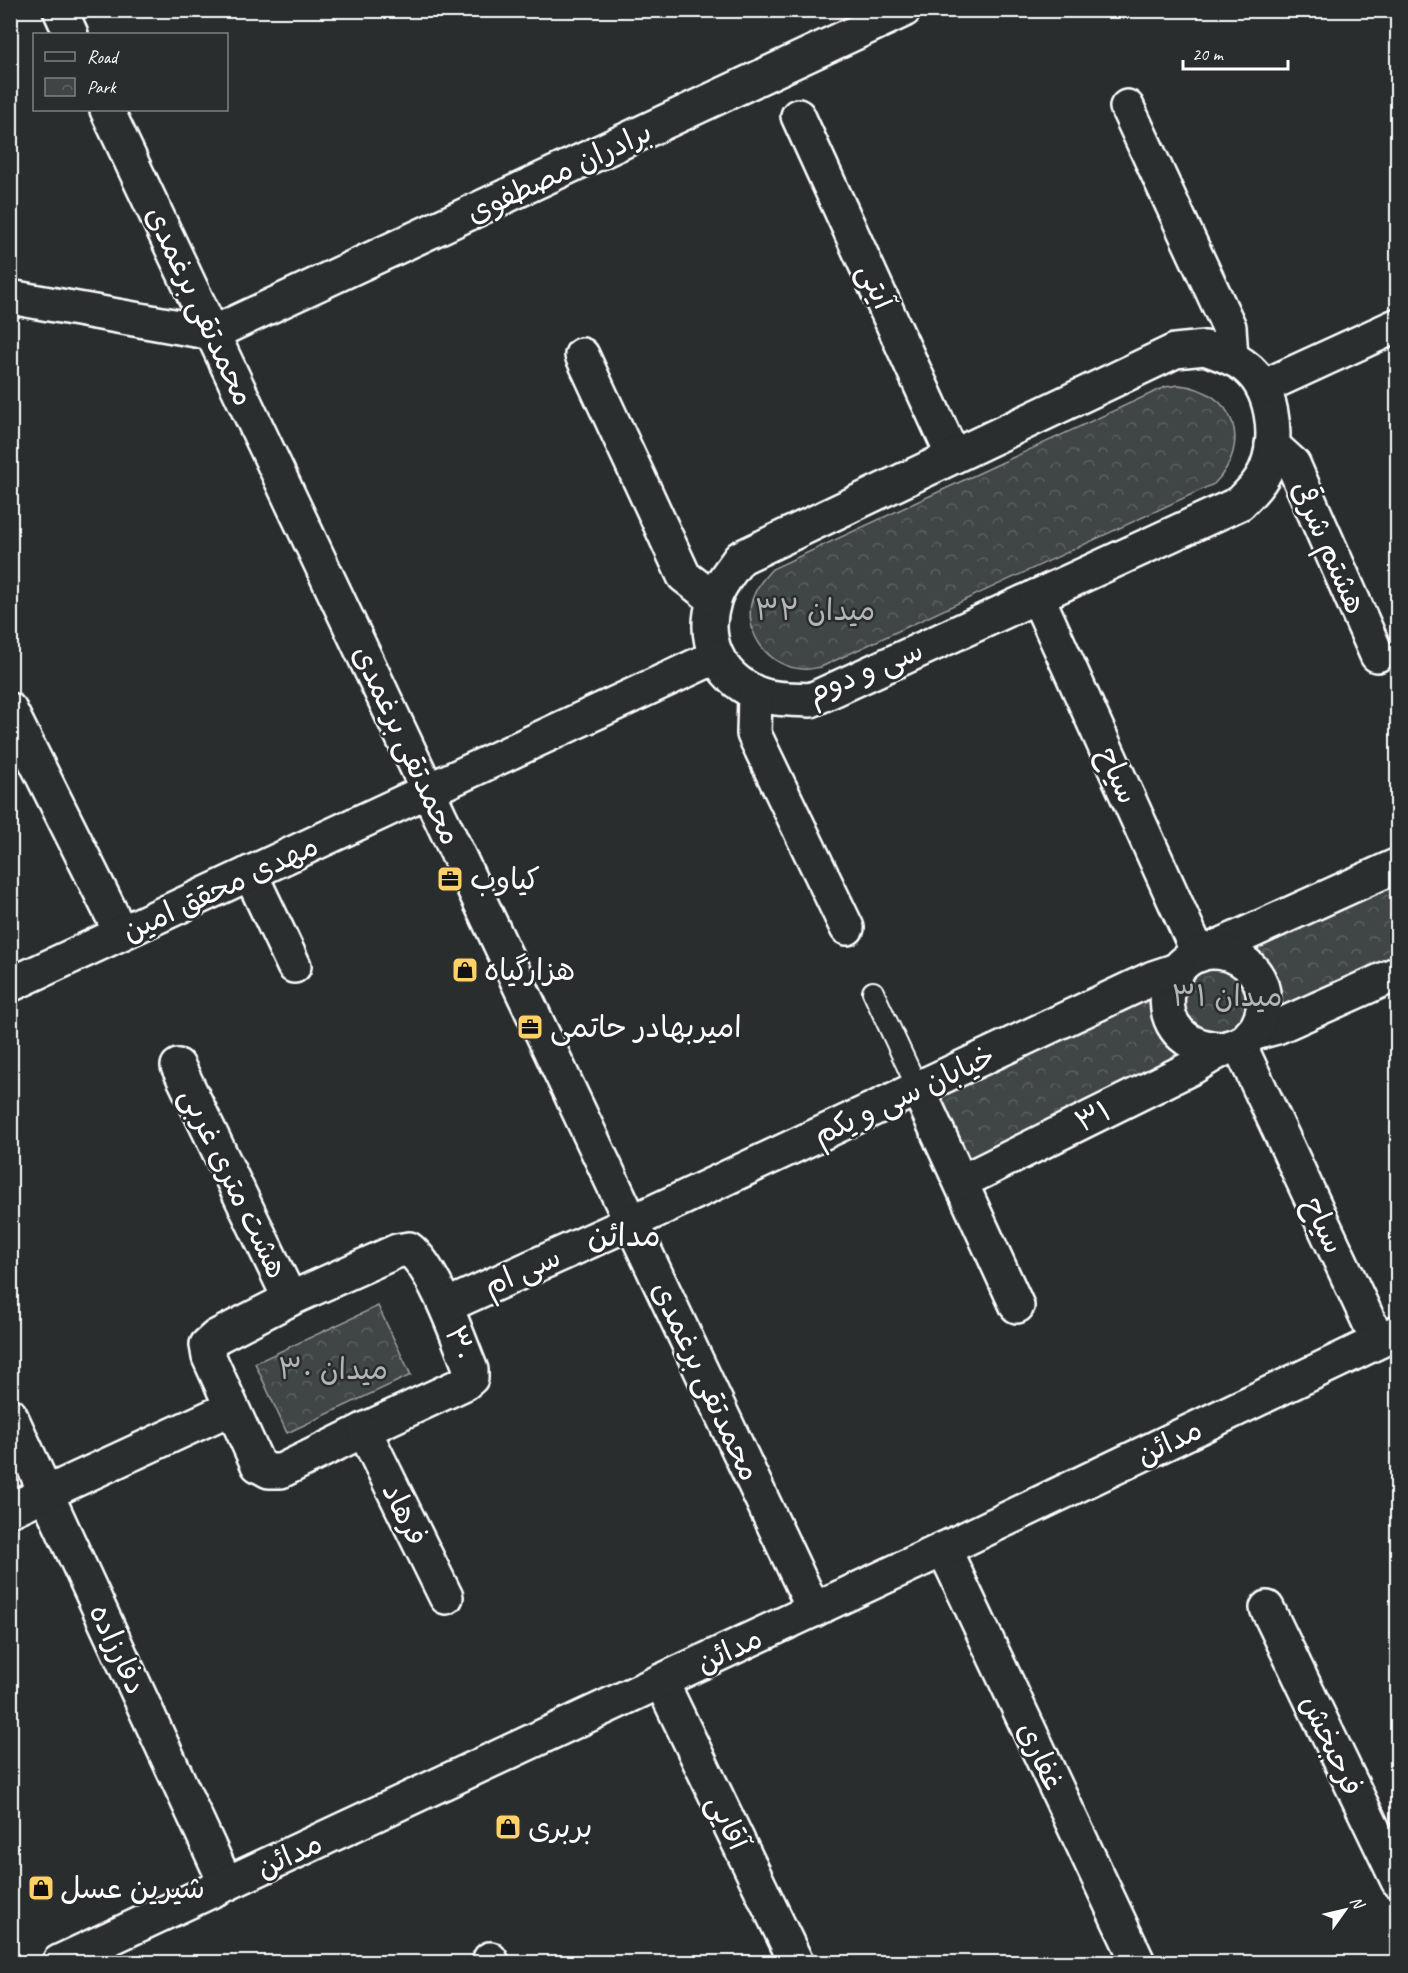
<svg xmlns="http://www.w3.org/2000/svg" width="1408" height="1973" font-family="Caveat,'Playpen Sans Arabic',sans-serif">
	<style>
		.park { fill: url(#park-crowns); stroke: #a0a2a2; stroke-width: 1.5 }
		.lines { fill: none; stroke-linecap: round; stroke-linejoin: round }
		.lane-casing { stroke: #fff; stroke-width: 24 }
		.street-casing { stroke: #fff; stroke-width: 38 }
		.secondary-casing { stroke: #fff; stroke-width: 38 }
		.lane { stroke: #2a2d2e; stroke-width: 20 }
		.street { stroke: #2a2d2e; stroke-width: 33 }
		.secondary { stroke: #2a2d2e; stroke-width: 33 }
		.labels { text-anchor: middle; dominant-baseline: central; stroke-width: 5; stroke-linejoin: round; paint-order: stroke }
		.street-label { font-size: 30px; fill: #fff; stroke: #2a2d2e }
		.park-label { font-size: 30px; fill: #b3b4b5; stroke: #2a2d2e }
		.poi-label { font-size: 30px; fill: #fff; stroke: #2a2d2e; text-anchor: start }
		.neighbourhood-label { font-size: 32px; fill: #fff; stroke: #2a2d2e }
	</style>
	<defs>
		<pattern id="park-crowns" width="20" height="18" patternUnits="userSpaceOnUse" patternTransform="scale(1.5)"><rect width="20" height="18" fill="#414445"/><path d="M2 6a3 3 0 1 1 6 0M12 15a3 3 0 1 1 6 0" fill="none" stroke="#5e6061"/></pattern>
	</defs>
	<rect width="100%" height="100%" fill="#2a2d2e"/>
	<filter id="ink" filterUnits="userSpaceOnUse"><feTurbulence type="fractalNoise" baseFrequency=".0167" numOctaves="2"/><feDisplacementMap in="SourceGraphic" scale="12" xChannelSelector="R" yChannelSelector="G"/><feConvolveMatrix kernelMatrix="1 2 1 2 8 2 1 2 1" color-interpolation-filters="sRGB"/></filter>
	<g filter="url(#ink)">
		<g class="park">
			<path d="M1179 385C1235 391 1253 444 1214 484L821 667C815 668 809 670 803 669 769 668 743 633 752 600 756 587 763 579 772 569L1165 387Z"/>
			<path d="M1397 872V966L966 1165 932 1092Z"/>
			<path d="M378 1306 411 1375 287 1433 255 1363Z"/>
		</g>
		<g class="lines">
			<g class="lane-casing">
				<path id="lane" d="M873 992 918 1089"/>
			</g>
			<g class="street-casing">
				<g id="street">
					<path d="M60 10 71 34"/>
					<path d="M1127 107 1229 327 1231 358"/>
					<path d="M107 110 814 1610"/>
					<path d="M798 116 953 456"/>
					<path d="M10 297 213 333 904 10"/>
					<path d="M1205 348C1218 353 1232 357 1243 365 1273 386 1279 435 1267 467 1262 481 1251 492 1240 503L811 700C792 699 773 700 756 693 718 676 702 639 714 601 718 585 731 571 740 558L1175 351Z"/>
					<path d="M582 355 684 576 714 599"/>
					<path d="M1263 387 1398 325"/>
					<path d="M1272 445 1293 464 1377 655"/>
					<path d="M1037 596 1199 955"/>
					<path d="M755 693 754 734 847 928"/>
					<path d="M10 710 121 933"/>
					<path d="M250 873 294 966"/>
					<path d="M1204 953 1398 865"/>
					<path d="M10 985C245 875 481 768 715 657"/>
					<path d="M1251 1034 1277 1027 1398 973"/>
					<path d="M1239 1044 1378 1341"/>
					<path d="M178 1066 290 1299"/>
					<path d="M918 1089 1017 1306"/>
					<path d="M961 1182 1193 1067C1203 1061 1213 1054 1224 1049 1229 1047 1233 1046 1237 1045 1261 1034 1269 1005 1260 982 1254 968 1242 958 1227 954 1160 936 1137 1049 1224 1049"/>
					<path d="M409 1249C435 1269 458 1338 471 1370V1378L465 1383 364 1430 281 1471H269L258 1465 209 1357 207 1345 216 1337 290 1299 397 1251Z"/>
					<path d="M446 1306 632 1222 1153 978 1177 970"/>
					<path d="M10 1415 226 1884"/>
					<path d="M364 1430 446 1597"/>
					<path d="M10 1510 231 1408"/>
					<path d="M944 1549 1138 1962"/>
					<path d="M1267 1608 1398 1881"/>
					<path d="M661 1681 796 1962"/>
					<path d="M490 1959 492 1962"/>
				</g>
			</g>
			<g class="secondary-casing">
				<path id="secondary" d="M59 1962 944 1549 1398 1332"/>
			</g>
			<use href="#lane" class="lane"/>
			<use href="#street" class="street"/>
			<use href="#secondary" class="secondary"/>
		</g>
	</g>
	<defs>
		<g id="office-square" transform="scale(1.35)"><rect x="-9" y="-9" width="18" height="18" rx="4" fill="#ffd166" stroke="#2a2d2e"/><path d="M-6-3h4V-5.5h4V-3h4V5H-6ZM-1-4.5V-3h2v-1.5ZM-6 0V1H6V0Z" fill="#111"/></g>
		<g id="shop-square" transform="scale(1.35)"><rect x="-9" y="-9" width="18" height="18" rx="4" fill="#ffd166" stroke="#2a2d2e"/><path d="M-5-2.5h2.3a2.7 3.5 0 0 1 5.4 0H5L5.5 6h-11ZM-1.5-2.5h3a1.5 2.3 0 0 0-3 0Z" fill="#111"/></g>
	</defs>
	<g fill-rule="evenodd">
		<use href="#office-square" x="450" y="879"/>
		<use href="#shop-square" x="465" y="970"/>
		<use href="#office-square" x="530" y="1027"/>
		<use href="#shop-square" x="508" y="1827"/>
		<use href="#shop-square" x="41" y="1888"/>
	</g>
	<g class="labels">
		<g class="street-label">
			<text transform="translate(559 172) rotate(-25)">برادران مصطفوی</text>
			<text transform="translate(876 286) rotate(65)">آیتی</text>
			<text transform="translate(200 306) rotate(65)">محمدتقی برغمدی</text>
			<text transform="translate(1329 547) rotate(66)">هشتم شرقی</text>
			<text transform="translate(865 671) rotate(-22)">سی و دوم</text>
			<text transform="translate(407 745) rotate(65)">محمدتقی برغمدی</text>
			<text transform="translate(1118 775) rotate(66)">سیاح</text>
			<text transform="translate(220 888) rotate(-25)">مهدی محقق امین</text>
			<text transform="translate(904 1095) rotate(-25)">خیابان سی و یکم</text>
			<text transform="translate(1093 1116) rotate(-26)">۳۱</text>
			<text transform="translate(234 1183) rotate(64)">هشت متری غربی</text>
			<text transform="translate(1324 1225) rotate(65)">سیاح</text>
			<text transform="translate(522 1271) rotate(-24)">سی ام</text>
			<text transform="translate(460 1343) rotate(70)">۳۰</text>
			<text transform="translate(706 1381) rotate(65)">محمدتقی برغمدی</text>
			<text transform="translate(1169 1442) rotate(-26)">مدائن</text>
			<text transform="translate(405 1514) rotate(64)">فرهاد</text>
			<text transform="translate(118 1649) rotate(65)">دفارزاده</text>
			<text transform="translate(729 1650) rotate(-25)">مدائن</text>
			<text transform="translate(1332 1745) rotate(65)">فرحبخش</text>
			<text transform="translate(1041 1756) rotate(65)">غفاری</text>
			<text transform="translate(728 1822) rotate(64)">آقایی</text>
			<text transform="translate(289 1855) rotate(-25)">مدائن</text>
		</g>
		<g class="park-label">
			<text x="815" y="610">میدان ۳۲</text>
			<text x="1227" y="996">میدان ۳۱</text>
			<text x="333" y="1369">میدان ۳۰</text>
		</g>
		<g class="poi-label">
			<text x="470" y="879">کیاوب</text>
			<text x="484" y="970">هزارگیاه</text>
			<text x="550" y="1027">امیربهادر حاتمی</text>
			<text x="528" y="1827">بربری</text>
			<text x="60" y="1888">شیرین عسل</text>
		</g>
		<g class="neighbourhood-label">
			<text x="624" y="1235">مدائن</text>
		</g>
	</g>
	<rect width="1408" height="1973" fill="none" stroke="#2a2d2e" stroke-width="36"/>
	<rect x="18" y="18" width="1372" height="1937" fill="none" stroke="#fff" stroke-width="2" filter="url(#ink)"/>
	<rect x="33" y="33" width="195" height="78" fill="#2a2d2e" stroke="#7f8182" stroke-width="1.5"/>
	<rect x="45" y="52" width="30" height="9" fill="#2a2d2e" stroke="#7f8182" stroke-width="1.5"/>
	<text x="87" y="63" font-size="18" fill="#ffffff">Road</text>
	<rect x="45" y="78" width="30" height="18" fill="url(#park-crowns)" stroke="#7f8182" stroke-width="1.5"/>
	<text x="87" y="93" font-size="18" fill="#ffffff">Park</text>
	<g transform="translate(1345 1910) rotate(56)" stroke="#2a2d2e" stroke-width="4.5" paint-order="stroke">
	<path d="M0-4.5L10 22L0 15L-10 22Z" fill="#ffffff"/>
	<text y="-9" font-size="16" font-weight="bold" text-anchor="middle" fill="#ffffff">N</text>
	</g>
	<path d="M1183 60v9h105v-9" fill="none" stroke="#ffffff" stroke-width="3"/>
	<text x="1192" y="60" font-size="18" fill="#ffffff" stroke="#2a2d2e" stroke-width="4.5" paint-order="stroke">20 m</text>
</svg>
